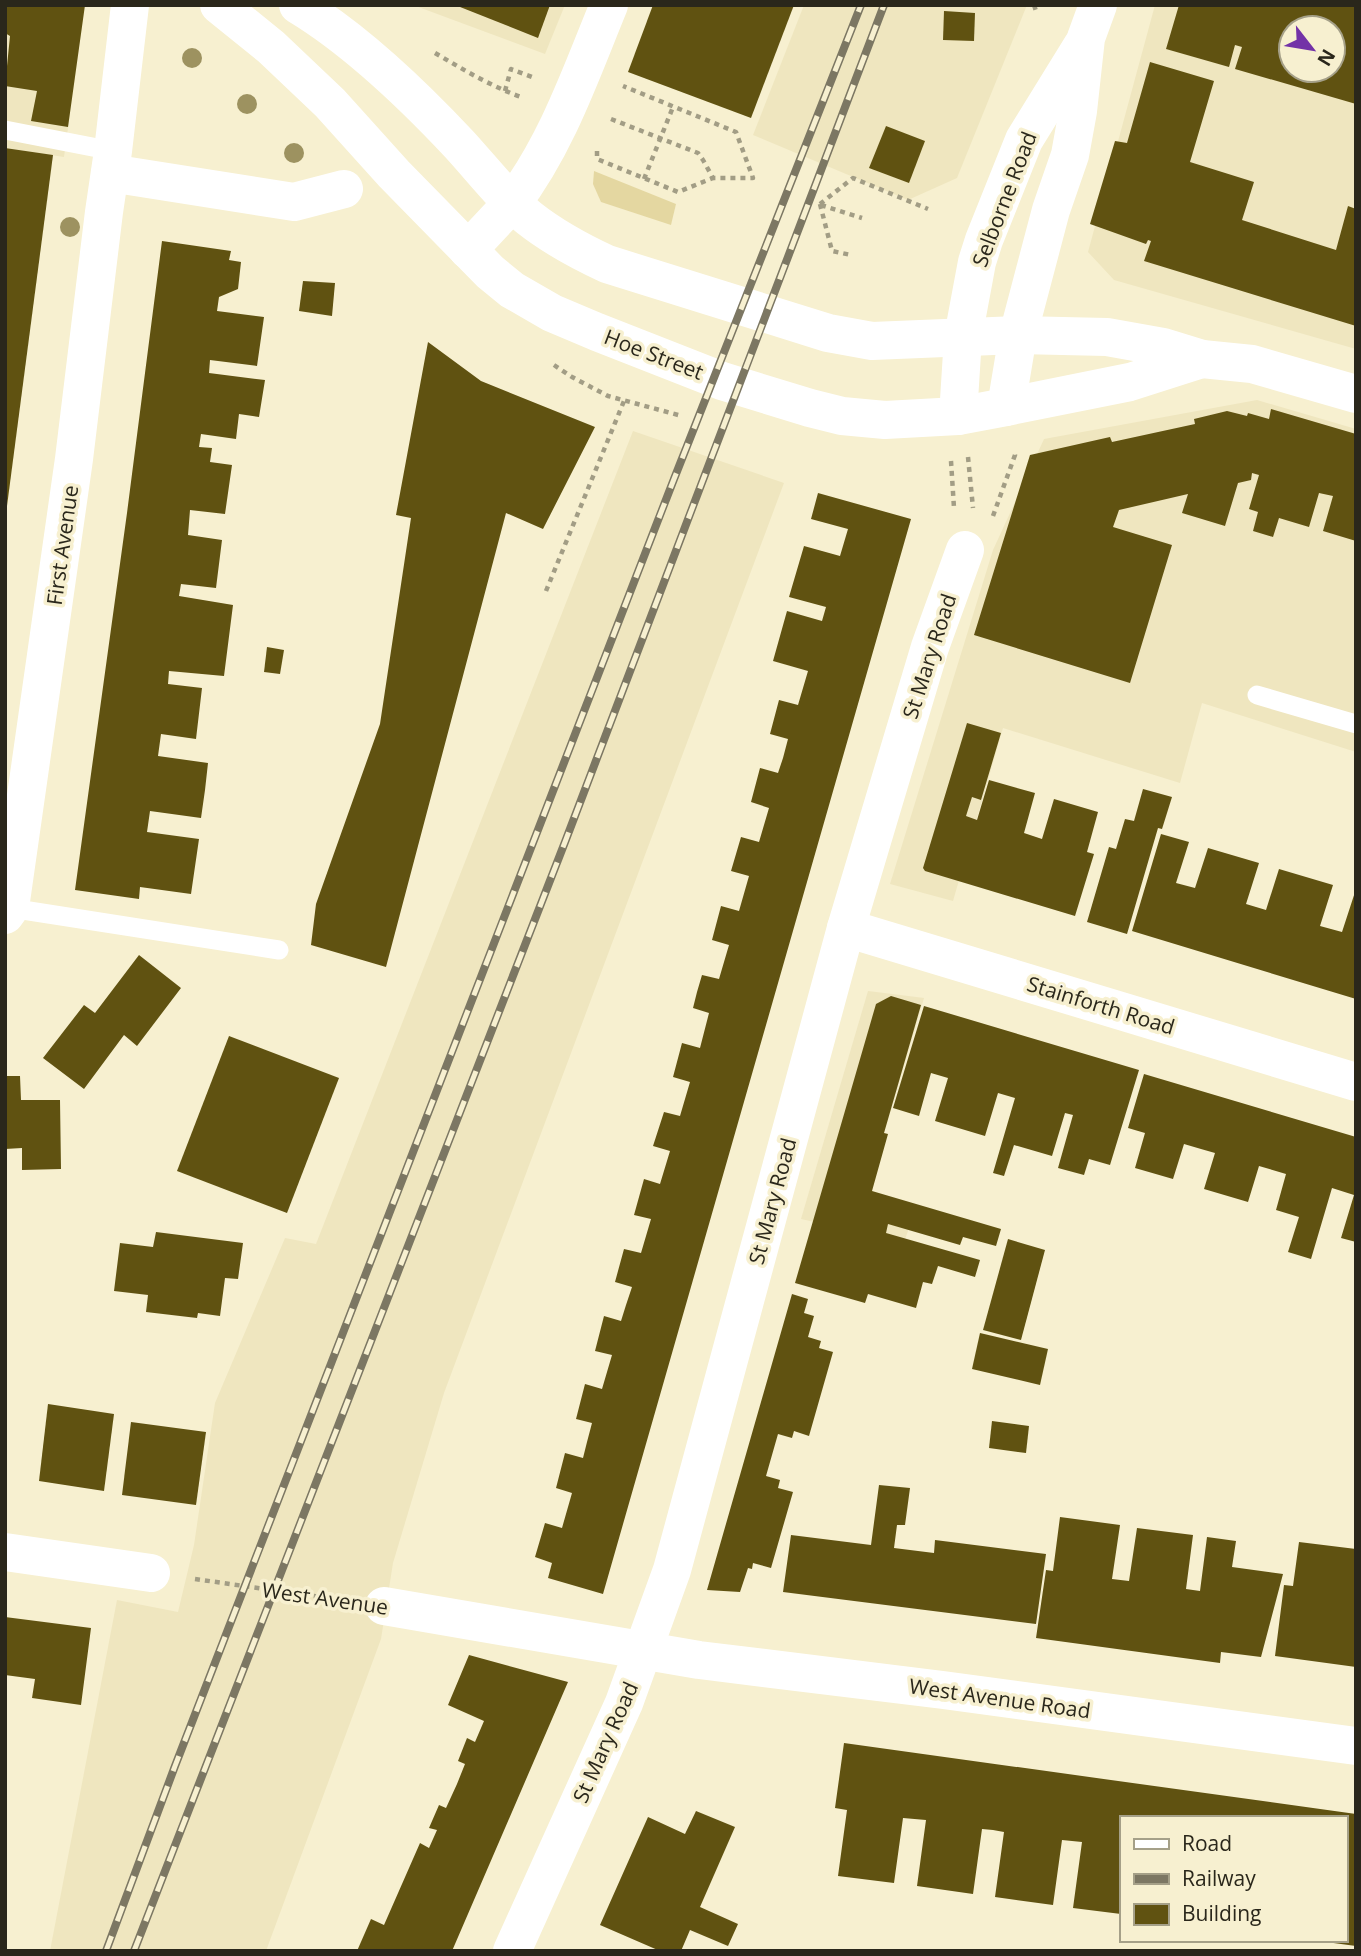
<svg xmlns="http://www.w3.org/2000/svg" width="1361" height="1956" font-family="'Open Sans',sans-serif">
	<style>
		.built { fill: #efe6bf; fill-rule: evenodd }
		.green { fill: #e4d7a1 }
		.building { fill: #605211; fill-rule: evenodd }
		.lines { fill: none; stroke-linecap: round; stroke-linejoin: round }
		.path { stroke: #a29d85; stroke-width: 4.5; stroke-dasharray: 5 5; stroke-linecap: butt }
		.lane { stroke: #fff; stroke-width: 19 }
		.street { stroke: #fff; stroke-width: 38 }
		.secondary { stroke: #fff; stroke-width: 38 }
		.primary { stroke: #fff; stroke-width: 38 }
		.rail-casing { stroke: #7c7763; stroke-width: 8 }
		.rail { stroke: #f7f0d0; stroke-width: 5; stroke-dasharray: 16; stroke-linecap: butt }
		.tree { fill: #9d9260 }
		.labels { text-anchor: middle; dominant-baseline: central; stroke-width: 7; stroke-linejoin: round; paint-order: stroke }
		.street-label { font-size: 21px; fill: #2a271b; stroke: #f7f0d0 }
	</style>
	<rect width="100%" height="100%" fill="#f7f0d0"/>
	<g class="built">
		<path d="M5 5H85L64 157 5 148Z"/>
		<path d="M413 5H565L545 54Z"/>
		<path d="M804 5H1027L957 178 908 200 753 135Z"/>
		<path d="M1155 5H1356V349L1114 280 1088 252ZM1291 28H1333V70H1291Z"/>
		<path d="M1257 400 1356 429V752L1202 703 1180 783 1003 728 953 901 890 884 993 550 1044 439Z"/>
		<path d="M633 431 784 483 444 1393 393 1563 381 1639 266 1951H50L117 1600 178 1612 194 1545 215 1403 285 1238 316 1244Z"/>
		<path d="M868 991 924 998 867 1191 917 1206 904 1242 801 1219Z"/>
	</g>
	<path class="green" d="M594 171 676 204 671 225 601 202 593 184Z"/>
	<g class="building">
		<path d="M5 5H85L68 127 31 121 37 91 5 86 10 36 5 33Z"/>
		<path d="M455 5H550L538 38Z"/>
		<path d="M653 5H794L751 118 628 72Z"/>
		<path d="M1179 5H1349L1356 7V104L1235 69 1242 47 1235 45 1229 67 1166 49ZM1291 28H1333V70H1291Z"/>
		<path d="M944 11 975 13 974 41 943 40Z"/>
		<path d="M1150 62 1214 81 1190 162 1254 182 1242 220 1336 250 1348 206 1356 209V326L1144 261 1151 241 1148 240 1146 244 1090 224 1115 141 1127 143Z"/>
		<path d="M886 126 925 141 909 183 869 168Z"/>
		<path d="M5 148 53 155 7 506H5Z"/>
		<path d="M162 241 231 251 229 260 241 262 238 289 219 297 217 311 264 317 257 366 210 360 209 373 265 380 259 417 239 414 236 439 201 434 199 447 212 448 210 462 232 465 225 514 190 510 188 535 222 540 216 588 181 584 179 596 233 605 224 676 169 671 168 684 202 688 196 739 161 734 158 756 208 763 205 790 201 818 150 811 147 832 199 839 191 894 140 887 139 899 75 890 127 513Z"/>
		<path d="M303 281 335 283 332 316 299 311Z"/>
		<path d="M428 342 481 381 595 427 543 529 506 513 386 967 311 945 316 904 380 724 411 518 396 515Z"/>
		<path d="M1271 409 1356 434V541L1323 531 1333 496 1319 493 1309 527 1279 518 1273 537 1253 531 1258 512 1249 509 1259 475 1252 473 1251 480 1238 483 1225 526 1182 513 1188 494 1119 510 1113 527 1172 545 1130 683 974 635 1030 455 1110 437 1112 442 1195 424 1194 419 1227 411 1247 416 1248 413 1269 419Z"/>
		<path d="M818 493 911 519 603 1594 548 1578 552 1563 535 1557 545 1523 562 1528 572 1493 556 1488 565 1453 583 1458 587 1442 592 1423 576 1419 585 1384 602 1389 612 1355 595 1351 604 1316 621 1321 626 1305 632 1287 615 1282 624 1249 641 1253 651 1219 634 1215 644 1179 660 1184 670 1151 653 1146 664 1112 680 1116 690 1082 673 1077 682 1043 700 1048 709 1013 693 1008 697 992 702 975 719 979 729 945 712 940 721 906 739 911 749 876 731 871 741 837 759 842 769 808 751 802 760 768 778 773 783 758 788 739 770 734 779 700 798 705 808 671 773 661 787 611 822 621 826 607 789 597 804 546 840 556 848 529 811 519Z"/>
		<path d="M267 647 284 650 280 674 264 672Z"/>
		<path d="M967 723 1001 733 981 800 972 797 966 816 977 820 989 780 1035 793 1024 833 1042 839 1054 799 1098 812 1087 852 1094 854 1075 916 925 871 923 868Z"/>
		<path d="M1143 789 1172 797 1162 829 1158 828 1127 934 1087 922 1109 847 1116 849 1125 819 1134 821Z"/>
		<path d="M1161 834 1189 842 1176 883 1195 888 1208 848 1259 863 1246 904 1266 910 1279 869 1333 885 1320 926 1342 932 1356 889V999L1132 931Z"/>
		<path d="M139 955 181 988 137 1046 124 1035 84 1089 43 1058 84 1005 95 1013Z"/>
		<path d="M891 996 921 1005 884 1133 888 1134 872 1191 1001 1229 996 1246 963 1237 960 1245 888 1224 886 1233 980 1260 975 1277 938 1266 932 1284 923 1282 916 1308 868 1294 865 1303 795 1283 876 1004Z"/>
		<path d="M924 1006 1139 1070 1110 1165 1089 1159 1084 1175 1058 1168 1073 1115 1065 1113 1052 1156 1014 1145 1004 1176 993 1173 1015 1098 998 1093 985 1136 935 1121 948 1078 931 1073 919 1116 893 1108Z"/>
		<path d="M229 1036 339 1078 287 1213 177 1171Z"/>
		<path d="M1144 1074 1356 1137V1242L1341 1238 1354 1195 1332 1188 1311 1259 1288 1252 1299 1217 1276 1210 1286 1174 1259 1166 1248 1202 1204 1189 1215 1153 1201 1149 1184 1144 1173 1179 1135 1168 1145 1133 1128 1128Z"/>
		<path d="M5 1076H20L21 1100H60L61 1169 22 1170V1148L5 1149Z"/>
		<path d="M156 1232 243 1243 238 1279 225 1278 220 1316 198 1313 197 1318 146 1312 148 1295 114 1291 120 1243 153 1247Z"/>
		<path d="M1008 1239 1045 1250 1021 1340 983 1330Z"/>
		<path d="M792 1294 808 1299 804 1313 814 1316 808 1337 821 1341 819 1348 833 1352 809 1436 794 1431 792 1438 778 1434 766 1476 780 1480 778 1488 793 1492 771 1568 753 1563 752 1569 748 1568 740 1592 707 1590Z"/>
		<path d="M980 1333 1048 1349 1040 1385 972 1369Z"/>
		<path d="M48 1404 114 1414 104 1491 39 1481Z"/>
		<path d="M992 1421 1029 1426 1026 1453 989 1448Z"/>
		<path d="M131 1422 206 1432 196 1505 122 1495Z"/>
		<path d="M879 1485 910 1488 905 1525H897L894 1548 934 1553 935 1540 1046 1554 1036 1624 783 1592 791 1535 871 1545Z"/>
		<path d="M1060 1517 1120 1525 1112 1579 1129 1581 1137 1528 1193 1535 1186 1589 1200 1591 1207 1537 1236 1541 1232 1567 1283 1574 1261 1657 1221 1652 1220 1663 1036 1638 1046 1570 1053 1571Z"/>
		<path d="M1299 1542 1356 1549V1667L1275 1656 1284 1585 1293 1586Z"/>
		<path d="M5 1617 91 1628 81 1705 32 1698 35 1679 5 1675Z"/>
		<path d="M469 1655 568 1682 452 1951H357L371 1919 384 1925 420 1843 429 1848 437 1830 429 1828 439 1805 446 1808 457 1784 465 1764 458 1761 467 1738 475 1742 484 1721 448 1705Z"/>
		<path d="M844 1743 1356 1814V1946L1326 1942V1940H1345V1818H1121V1914L1073 1908 1082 1842 1062 1840 1053 1905 995 1897 1004 1832 993 1830 982 1829 973 1894 917 1886 926 1820 903 1818 894 1883 838 1876 847 1810 835 1808Z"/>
		<path d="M696 1811 735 1827 700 1907 738 1924 728 1946 690 1930 681 1951H660L600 1925 648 1817 685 1834Z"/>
	</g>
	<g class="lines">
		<g class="path">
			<path d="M1034 5 1036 11"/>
			<path d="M435 53C464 70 492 87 524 98"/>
			<path d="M505 91 511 69 532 77"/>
			<path d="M611 119 698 153 703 160 713 178H753L736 132 623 86"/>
			<path d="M597 151V159L678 192 713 178"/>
			<path d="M644 179 673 107"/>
			<path d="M820 204 853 178 928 209"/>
			<path d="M820 204 832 251 851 255"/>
			<path d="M821 205 862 218"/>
			<path d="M554 365 572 377 608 396 682 416"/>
			<path d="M968 457 973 508"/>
			<path d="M951 461 954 508"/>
			<path d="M993 516 1015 455 1014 452"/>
			<path d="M546 591 624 401"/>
			<path d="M195 1579 342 1600"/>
		</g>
		<g class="lane">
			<path d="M5 130 113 151"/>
			<path d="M1257 695 1356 724"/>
			<path d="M10 908 279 950"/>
		</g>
		<g class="street">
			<path d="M110 173 294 202 344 189"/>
			<path d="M512 203C557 144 581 73 609 5"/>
			<path d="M5 915 10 908 74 459 104 212 113 151 130 5"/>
			<path d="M846 928 1356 1082"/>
			<path d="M5 1552 151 1573"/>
			<path d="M384 1606 699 1660 943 1690 1356 1746"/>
			<path d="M512 1951 624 1703 672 1570 846 928 930 647 965 550"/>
		</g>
		<g class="secondary">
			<path d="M1006 407 1018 335 1051 210 1070 155 1078 111 1086 38 1098 5"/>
			<path d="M958 416 963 337 977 262 984 240 1024 140 1082 46"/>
		</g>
		<g class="primary">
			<path d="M219 5 271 47 330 103 394 174 490 272 512 290 552 313 597 332 722 381 810 408 842 416 885 420 958 416 1006 407 1130 382 1202 359"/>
			<path d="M298 5C356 40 413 95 459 144 482 169 503 197 529 218 553 237 579 251 607 264L828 333 872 341 1018 335 1107 337 1163 347 1202 359 1252 364 1356 394"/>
			<path d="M468 250 512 203"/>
		</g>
		<g class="rail-casing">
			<g id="rail">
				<path d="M106 1951 175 1766 674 479 861 5"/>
				<path d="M134 1951 565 842 884 5"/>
			</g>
		</g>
		<use href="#rail" class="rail"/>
	</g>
	<g class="tree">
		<circle cx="192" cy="58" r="10"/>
		<circle cx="247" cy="104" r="10"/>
		<circle cx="294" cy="153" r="10"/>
		<circle cx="70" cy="227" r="10"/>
	</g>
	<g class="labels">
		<g class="street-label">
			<text transform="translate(1004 199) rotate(-69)">Selborne Road</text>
			<text transform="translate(654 354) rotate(21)">Hoe Street</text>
			<text transform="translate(62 545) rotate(-82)">First Avenue</text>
			<text transform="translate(929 656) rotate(-72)">St Mary Road</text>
			<text transform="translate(1101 1005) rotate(17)">Stainforth Road</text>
			<text transform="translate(772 1201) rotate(-75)">St Mary Road</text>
			<text transform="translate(325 1598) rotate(8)">West Avenue</text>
			<text transform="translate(1000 1698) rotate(8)">West Avenue Road</text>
			<text transform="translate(605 1742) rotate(-66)">St Mary Road</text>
		</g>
	</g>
	<rect width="1361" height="1956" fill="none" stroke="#2a271b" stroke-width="14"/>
	<rect x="1120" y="1816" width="228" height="126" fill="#f7f0d0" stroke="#a5a088" stroke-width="2"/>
	<rect x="1134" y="1839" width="35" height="10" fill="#ffffff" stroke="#a5a088" stroke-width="2"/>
	<text x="1182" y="1851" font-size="21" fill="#2a271b">Road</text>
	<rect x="1134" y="1874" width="35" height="10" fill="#7c7763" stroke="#a5a088" stroke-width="2"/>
	<text x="1182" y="1886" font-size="21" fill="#2a271b">Railway</text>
	<rect x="1134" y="1904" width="35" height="21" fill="#605211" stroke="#a5a088" stroke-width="2"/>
	<text x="1182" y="1921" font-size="21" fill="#2a271b">Building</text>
	<g transform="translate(1312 49) rotate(121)"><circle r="33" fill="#f7f0d0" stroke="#a5a088" stroke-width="2"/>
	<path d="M0-5L12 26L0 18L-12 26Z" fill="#7332a7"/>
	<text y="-10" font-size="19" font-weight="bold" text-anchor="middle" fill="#2a271b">N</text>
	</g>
</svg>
